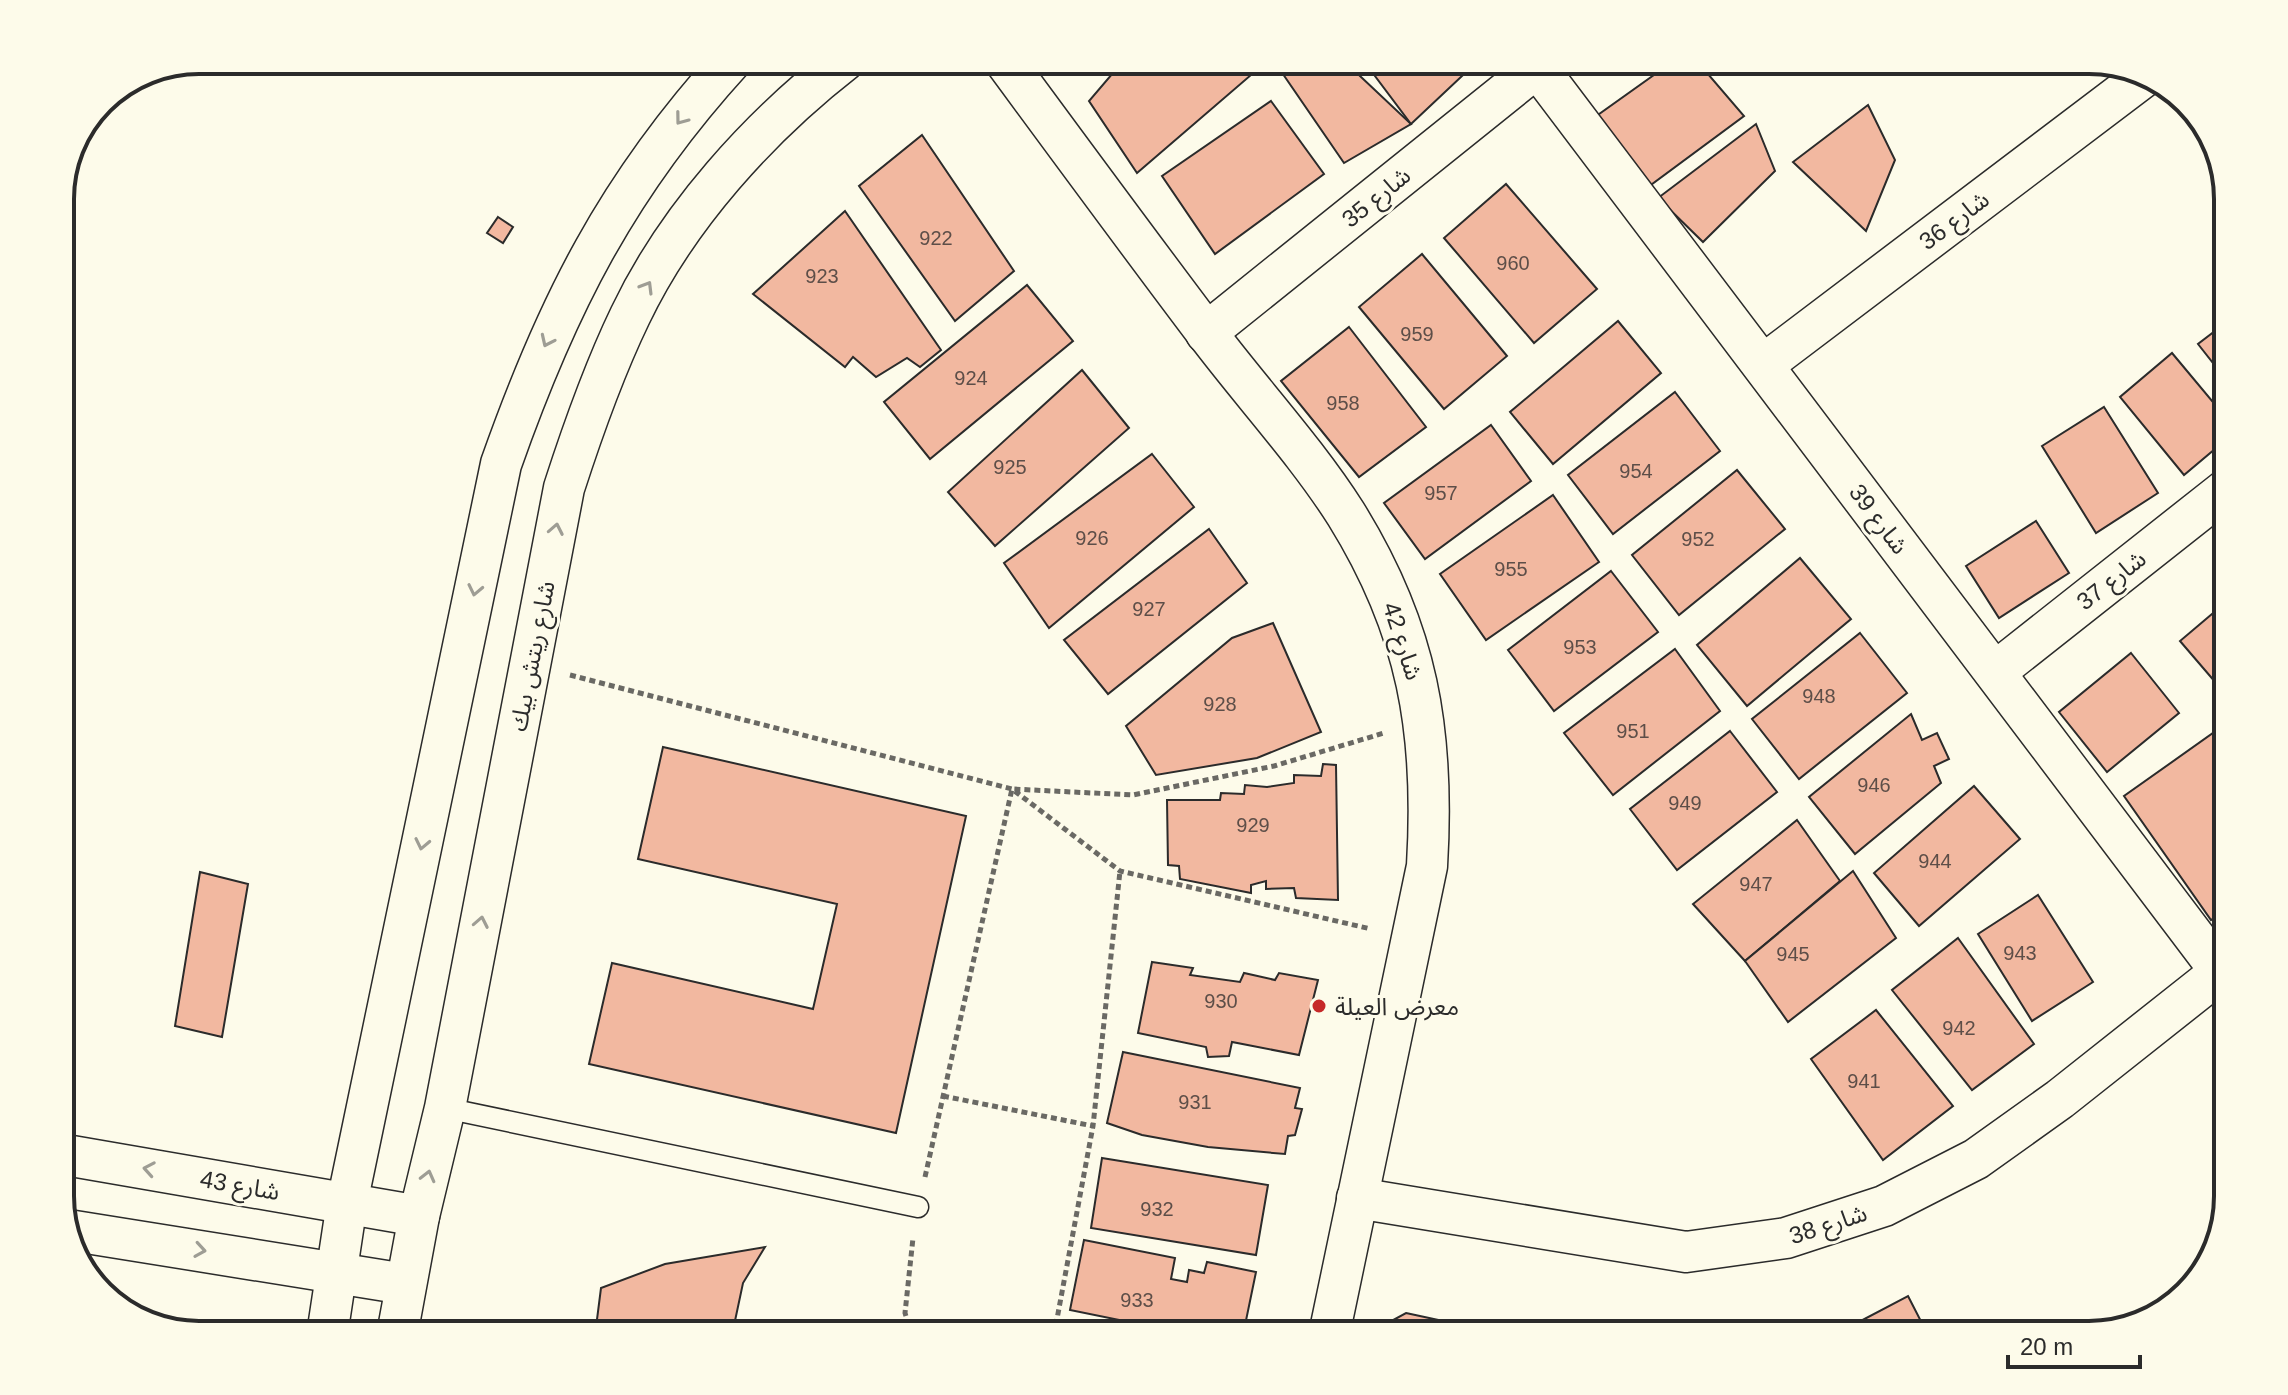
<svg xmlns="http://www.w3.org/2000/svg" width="2288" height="1395" font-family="Arial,'Noto Sans Arabic',sans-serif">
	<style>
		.building { fill: #f2b8a0; stroke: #2b2b2b; stroke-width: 2 }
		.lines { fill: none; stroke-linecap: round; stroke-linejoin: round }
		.lane-casing { stroke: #2b2b2b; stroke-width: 23 }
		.street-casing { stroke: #2b2b2b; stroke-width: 43 }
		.path { stroke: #6a6964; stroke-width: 5; stroke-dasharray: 6 4; stroke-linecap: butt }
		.lane { stroke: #fdfbea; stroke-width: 20 }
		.street { stroke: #fdfbea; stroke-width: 40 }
		.oneway { stroke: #9e9d94 }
		.poi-dot { fill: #c62828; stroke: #fdfbea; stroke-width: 3 }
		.labels { text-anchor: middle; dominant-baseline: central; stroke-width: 6; stroke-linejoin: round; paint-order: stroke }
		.number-label { font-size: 20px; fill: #5d4e48 }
		.street-label { font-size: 24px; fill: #2b2b2b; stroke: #fdfbea }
		.poi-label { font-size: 24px; fill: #2b2b2b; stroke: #fdfbea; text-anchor: start }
		.rim { fill: none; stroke: #2b2b2b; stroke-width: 4 }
	</style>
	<rect width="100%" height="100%" fill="#fdfbea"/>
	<g class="building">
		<path d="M1124 60H1238L1251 75 1137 173 1089 101Z"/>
		<path d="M1343 60 1411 124 1344 163 1274 61Z"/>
		<path d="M1363 60H1479L1411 124Z"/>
		<path d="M1675 60H1696L1744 116 1644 190 1595 117Z"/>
		<path d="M1271 101 1324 174 1215 254 1162 176Z"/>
		<path d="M1868 105 1895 160 1866 231 1793 162Z"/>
		<path d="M1756 124 1775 171 1703 242 1658 198Z"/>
		<path d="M922 135 1014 271 955 321 859 186Z"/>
		<path d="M1506 184 1597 289 1534 343 1444 238Z"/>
		<path d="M845 211 941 350 920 367 907 358 876 377 853 357 845 367 753 294Z"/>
		<path d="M498 217 513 227 503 243 487 233Z"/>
		<path d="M1422 254 1507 356 1444 409 1359 307Z"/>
		<path d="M1027 285 1073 341 930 459 884 402Z"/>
		<path d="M1618 321 1661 373 1553 464 1510 412Z"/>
		<path d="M2228 321V382L2198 344Z"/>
		<path d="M1349 327 1426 427 1359 477 1281 381Z"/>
		<path d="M2172 353 2228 420V438L2184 475 2120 397Z"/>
		<path d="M1082 370 1129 428 995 546 948 492Z"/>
		<path d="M1675 392 1720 451 1613 534 1568 475Z"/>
		<path d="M2104 407 2158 493 2096 533 2042 446Z"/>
		<path d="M1491 425 1531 481 1425 559 1384 503Z"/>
		<path d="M1152 454 1194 507 1049 628 1004 563Z"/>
		<path d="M1737 470 1785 529 1679 615 1632 555Z"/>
		<path d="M1553 495 1599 562 1486 640 1440 574Z"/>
		<path d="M2036 521 2069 573 1999 618 1966 566Z"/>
		<path d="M1209 529 1247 583 1108 694 1064 640Z"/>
		<path d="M1800 558 1851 619 1747 706 1697 645Z"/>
		<path d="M1611 571 1658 632 1554 711 1508 650Z"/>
		<path d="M2225 603 2228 607V697L2180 641Z"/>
		<path d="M1273 623 1321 732 1257 758 1156 775 1126 726 1232 638Z"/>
		<path d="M1860 633 1907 693 1799 779 1752 719Z"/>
		<path d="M1675 649 1720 711 1613 795 1564 733Z"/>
		<path d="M2131 653 2179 713 2107 772 2059 712Z"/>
		<path d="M1911 714 1922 740 1937 733 1949 759 1934 766 1941 783 1855 854 1809 797Z"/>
		<path d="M1730 731 1777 792 1677 870 1630 809Z"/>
		<path d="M2213 733 2228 754V908L2211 920 2124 796Z"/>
		<path d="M663 747 966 816 896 1133 589 1064 612 963 813 1009 837 904 638 859Z"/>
		<path d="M1323 764 1336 765 1338 900 1296 898 1294 888 1266 889V881L1251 885V893L1180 879 1179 866 1168 865 1167 800H1220L1221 793 1244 794 1245 785 1267 787 1294 783V775L1321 776Z"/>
		<path d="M1974 786 2020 839 1919 926 1874 873Z"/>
		<path d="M1797 820 1840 881 1745 961 1693 904Z"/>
		<path d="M1853 871 1896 938 1788 1022 1745 961Z"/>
		<path d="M200 872 248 884 222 1037 175 1026Z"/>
		<path d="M2038 895 2093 982 2032 1021 1978 934Z"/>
		<path d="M1958 938 2034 1044 1972 1090 1892 990Z"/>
		<path d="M1152 962 1193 968 1190 975 1240 982 1244 973 1275 980 1279 973 1318 980 1299 1055 1232 1042 1229 1056 1208 1057 1206 1047 1138 1033Z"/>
		<path d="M1876 1010 1953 1106 1883 1160 1811 1059Z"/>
		<path d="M1123 1052 1300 1088 1295 1108 1302 1109 1295 1135 1288 1136 1285 1154 1208 1147 1142 1135 1107 1123Z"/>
		<path d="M1102 1158 1268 1185 1256 1255 1091 1228Z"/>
		<path d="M1084 1240 1175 1258 1171 1279 1187 1282 1189 1270 1204 1273 1207 1262 1256 1272 1243 1335H1193L1070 1310Z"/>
		<path d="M765 1247 743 1283 732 1335H595L601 1288 665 1264Z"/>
		<path d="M1908 1296 1928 1335H1834Z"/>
		<path d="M1406 1313 1471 1327 1469 1335H1382L1384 1325Z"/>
		<path d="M1493 1321 1554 1335H1490Z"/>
	</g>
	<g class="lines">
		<g class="lane-casing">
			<path id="lane" d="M445 1108 918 1207"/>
		</g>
		<g class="street-casing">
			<g id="street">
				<path d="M1004 60C1071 151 1138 242 1206 332 1251 392 1306 451 1346 514 1418 630 1435 732 1427 866L1329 1335"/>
				<path d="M1537 67 2221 972"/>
				<path d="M1206 333 1546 60"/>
				<path d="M1763 365 2146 75"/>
				<path d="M1995 672 2228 488"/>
				<path d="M60 1154 419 1216"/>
				<path d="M1357 1198 1686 1252 1786 1238 1884 1206 1976 1159 2060 1099 2228 966"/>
				<path d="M68 1230 405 1284"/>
				<path d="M327 1335 347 1203 501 464C557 305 617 186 732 60"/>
				<path d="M397 1335 419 1216 445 1108 564 488C583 429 603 372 630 316 677 217 759 127 845 60"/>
			</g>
		</g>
		<g class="path">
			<path d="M570 675 1012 789 1120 871 1371 929"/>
			<path d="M943 1096 1093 1126"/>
			<path d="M925 1177 1012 789 1133 795 1274 766 1384 733"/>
			<path d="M912 1335 905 1313 913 1238"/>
			<path d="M1054 1335 1093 1126 1120 871"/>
		</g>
		<use href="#lane" class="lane"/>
		<use href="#street" class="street"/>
	</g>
	<defs><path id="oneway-chevron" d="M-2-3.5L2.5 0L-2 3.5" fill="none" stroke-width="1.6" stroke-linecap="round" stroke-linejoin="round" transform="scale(2)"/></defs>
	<g class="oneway">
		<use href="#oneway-chevron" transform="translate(681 119) rotate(127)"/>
		<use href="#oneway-chevron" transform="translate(647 287) rotate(-59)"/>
		<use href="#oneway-chevron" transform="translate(547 341) rotate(115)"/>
		<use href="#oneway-chevron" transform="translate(556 529) rotate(-79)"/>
		<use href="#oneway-chevron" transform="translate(475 590) rotate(102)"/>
		<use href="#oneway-chevron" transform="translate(422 844) rotate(102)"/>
		<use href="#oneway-chevron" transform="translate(481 922) rotate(-79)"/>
		<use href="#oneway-chevron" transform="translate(149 1169) rotate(-170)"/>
		<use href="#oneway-chevron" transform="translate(428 1176) rotate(-76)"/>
		<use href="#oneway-chevron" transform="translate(200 1250) rotate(9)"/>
	</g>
	<circle class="poi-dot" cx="1319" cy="1006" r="8"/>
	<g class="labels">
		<g class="number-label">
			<text x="936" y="238">922</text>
			<text x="1513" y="263">960</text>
			<text x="822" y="276">923</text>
			<text x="1417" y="334">959</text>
			<text x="971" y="378">924</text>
			<text x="1343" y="403">958</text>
			<text x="1010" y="467">925</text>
			<text x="1636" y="471">954</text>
			<text x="1441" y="493">957</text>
			<text x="1092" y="538">926</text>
			<text x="1698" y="539">952</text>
			<text x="1511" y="569">955</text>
			<text x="1149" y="609">927</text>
			<text x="1580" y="647">953</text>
			<text x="1819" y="696">948</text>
			<text x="1220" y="704">928</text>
			<text x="1633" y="731">951</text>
			<text x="1874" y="785">946</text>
			<text x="1685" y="803">949</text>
			<text x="1253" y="825">929</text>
			<text x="1935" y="861">944</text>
			<text x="1756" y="884">947</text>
			<text x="2020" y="953">943</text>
			<text x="1793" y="954">945</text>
			<text x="1221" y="1001">930</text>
			<text x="1959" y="1028">942</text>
			<text x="1864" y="1081">941</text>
			<text x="1195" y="1102">931</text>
			<text x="1157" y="1209">932</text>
			<text x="1137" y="1300">933</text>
		</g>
		<g class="street-label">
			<text transform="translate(1376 197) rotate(-39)">شارع 35</text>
			<text transform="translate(1954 220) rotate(-37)">شارع 36</text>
			<text transform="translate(1879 519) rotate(53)">شارع 39</text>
			<text transform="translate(2111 580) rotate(-38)">شارع 37</text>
			<text transform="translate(1403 641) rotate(72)">شارع 42</text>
			<text transform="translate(532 656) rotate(-79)">شارع ريتش بيك</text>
			<text transform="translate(240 1185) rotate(10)">شارع 43</text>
			<text transform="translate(1828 1224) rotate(-18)">شارع 38</text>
		</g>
		<g class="poi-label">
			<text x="1335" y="1006">معرض العيلة</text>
		</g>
	</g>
	<path d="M0 0H2288V1395H0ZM199 74H2089A125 125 0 0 1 2214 199V1196A125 125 0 0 1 2089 1321H199A125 125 0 0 1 74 1196V199A125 125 0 0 1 199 74Z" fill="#fdfbea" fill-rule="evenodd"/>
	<path class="rim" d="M199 74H2089A125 125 0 0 1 2214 199V1196A125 125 0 0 1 2089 1321H199A125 125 0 0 1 74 1196V199A125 125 0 0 1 199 74Z"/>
	<path d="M2008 1355v12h132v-12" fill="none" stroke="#2b2b2b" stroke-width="4"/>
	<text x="2020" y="1355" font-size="24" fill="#2b2b2b" stroke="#fdfbea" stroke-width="6" paint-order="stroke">20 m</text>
</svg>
